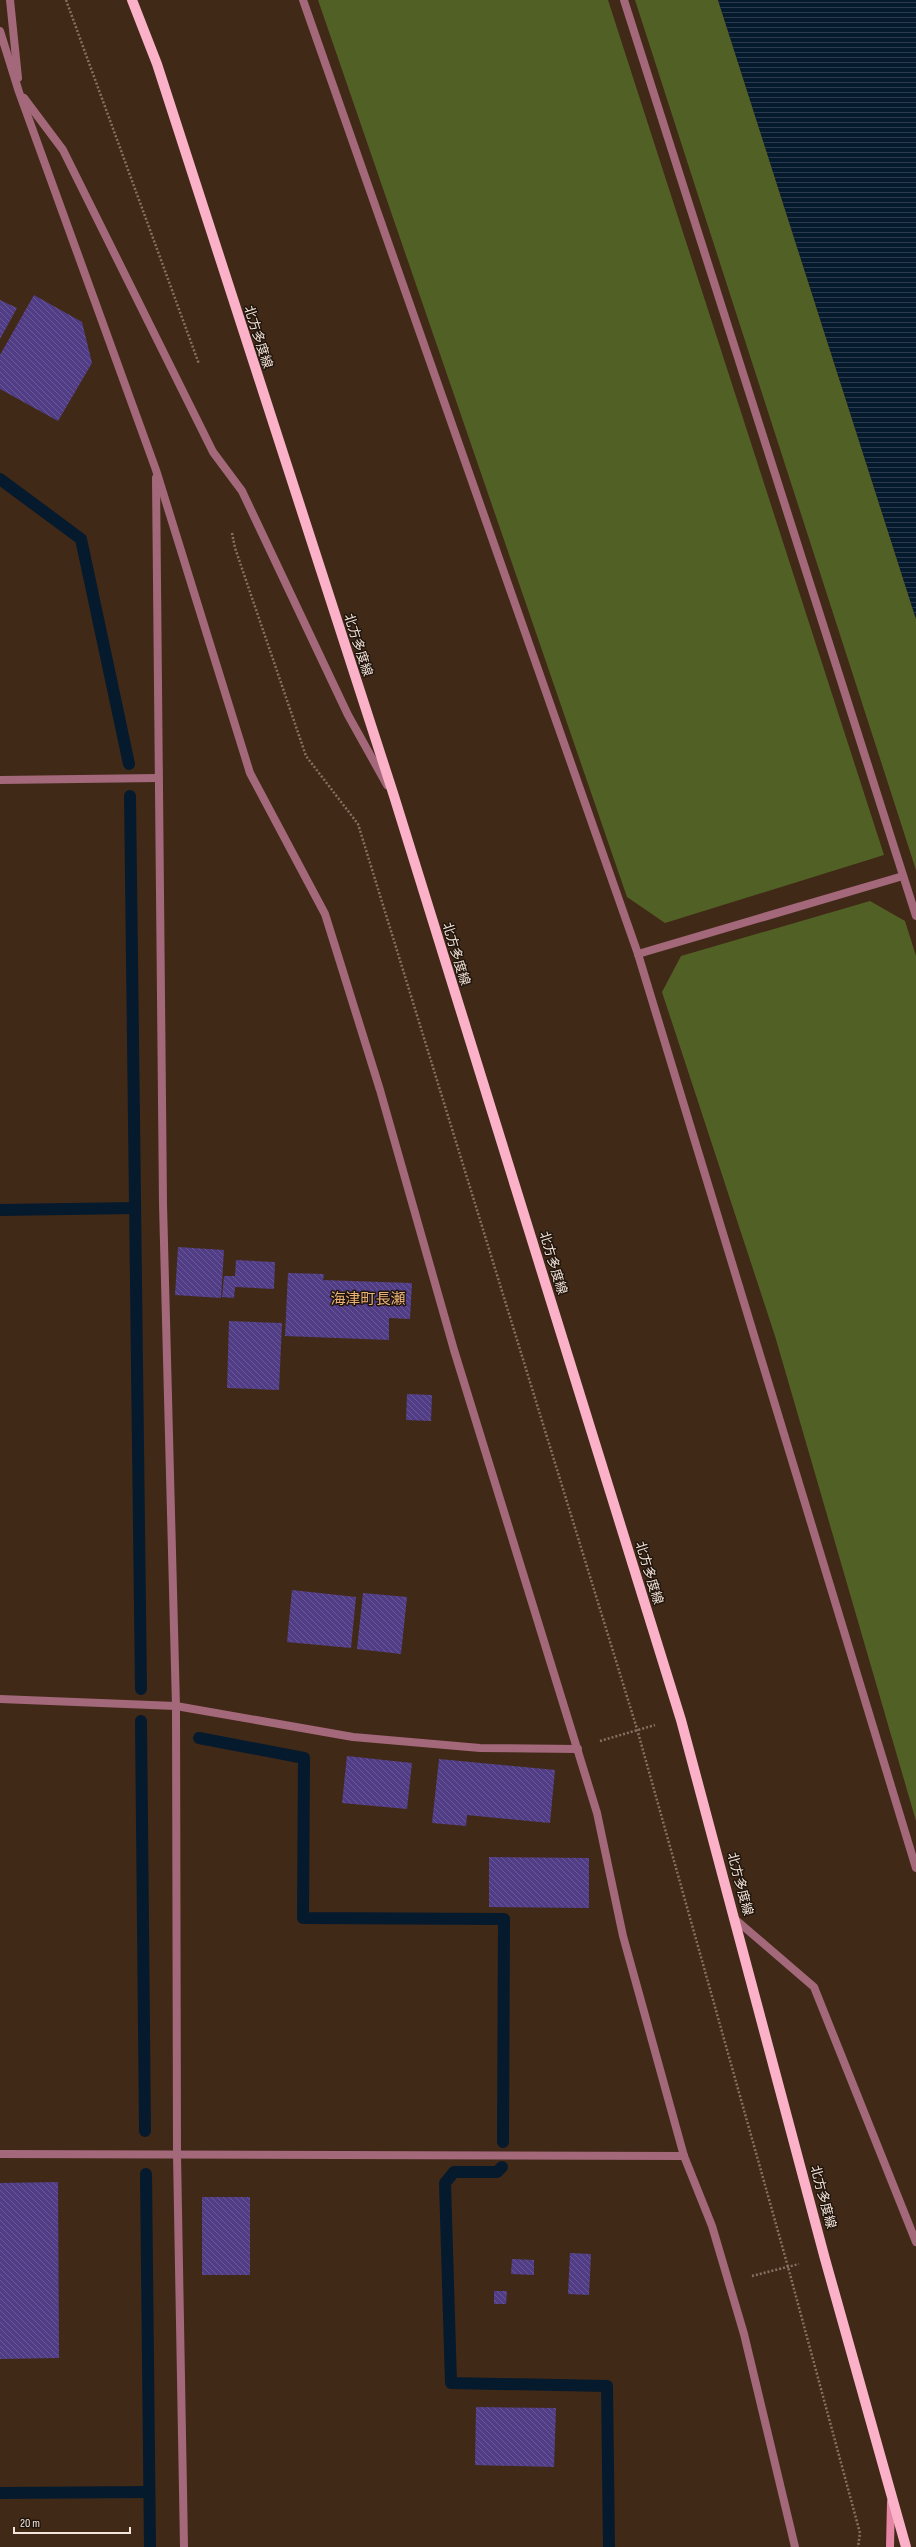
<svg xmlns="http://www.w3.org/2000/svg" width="916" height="2547" font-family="'Sofia Sans Condensed','Noto Sans JP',sans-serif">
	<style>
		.green { fill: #516025 }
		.water { fill: url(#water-rules) }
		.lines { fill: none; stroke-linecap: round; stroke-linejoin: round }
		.stream { stroke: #061a2e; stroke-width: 12 }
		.building { fill: url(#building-back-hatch) }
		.path { stroke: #867162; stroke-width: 2.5; stroke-dasharray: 2 2; stroke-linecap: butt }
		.service { stroke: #a4687b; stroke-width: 8 }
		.minor { stroke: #a4687b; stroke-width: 8 }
		.secondary { stroke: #e586a5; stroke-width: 8 }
		.primary { stroke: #fbb1c7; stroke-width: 10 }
		.labels { text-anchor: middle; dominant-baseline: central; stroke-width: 3; stroke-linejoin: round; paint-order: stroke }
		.street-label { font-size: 13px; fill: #f4e4d9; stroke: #20150d }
		.quarter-label { font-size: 15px; fill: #eab277; stroke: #20150d }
	</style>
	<defs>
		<pattern id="water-rules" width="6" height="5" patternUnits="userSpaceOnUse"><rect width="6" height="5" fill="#061a2e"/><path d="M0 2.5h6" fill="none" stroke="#2b3b4c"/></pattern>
		<pattern id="building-back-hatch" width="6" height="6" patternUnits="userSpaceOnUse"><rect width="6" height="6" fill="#503d86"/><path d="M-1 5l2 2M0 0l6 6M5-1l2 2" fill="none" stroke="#6a5996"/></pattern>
	</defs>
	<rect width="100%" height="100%" fill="#412917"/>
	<g class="green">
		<path d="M318 0H608L884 855 665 923 627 897Z"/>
		<path d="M635 0H718L916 619V870Z"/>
		<path d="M870 901 905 921 916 956V1821L775 1336 662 992 681 956Z"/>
	</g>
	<path class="water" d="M718 0H916V619Z"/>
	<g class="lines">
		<g class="stream">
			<path d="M0 479 81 539 129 764"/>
			<path d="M130 796 141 1689"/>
			<path d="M0 1210 135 1208"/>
			<path d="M141 1721 145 2131"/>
			<path d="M199 1738 304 1758 303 1918 504 1919 503 2142"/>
			<path d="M502 2167 497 2172H454L445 2183 451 2383 607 2386 609 2547"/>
			<path d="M146 2174 150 2547"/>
			<path d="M0 2493 149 2492"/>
		</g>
	</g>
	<g class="building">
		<path d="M34 295 82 322 92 363 58 421 0 389V355Z"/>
		<path d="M0 300 17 308 0 339Z"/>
		<path d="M178 1247 224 1250 221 1298 175 1295Z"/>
		<path d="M236 1260 275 1262 274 1289 235 1287 234 1298 222 1297 224 1276H235Z"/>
		<path d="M288 1273 324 1274 323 1280 412 1283 410 1319 389 1318V1340L285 1336Z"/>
		<path d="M229 1321 282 1323 279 1390 227 1388Z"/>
		<path d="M407 1394 432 1395 431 1421 406 1420Z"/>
		<path d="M292 1590 356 1597 351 1648 287 1642Z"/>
		<path d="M363 1593 407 1597 401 1654 357 1649Z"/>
		<path d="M347 1756 412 1763 407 1809 342 1803Z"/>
		<path d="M439 1759 555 1770 550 1823 467 1815 466 1826 432 1823Z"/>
		<path d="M489 1857 589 1858V1908L489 1907Z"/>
		<path d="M58 2182 59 2358 0 2359V2183Z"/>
		<rect x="202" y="2197" width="48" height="78"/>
		<path d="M570 2253 591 2254 589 2295 568 2294Z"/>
		<path d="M512 2259 534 2260V2275L511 2274Z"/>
		<path d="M494 2291H507L506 2304H494Z"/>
		<path d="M476 2407 556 2408 554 2467 475 2465Z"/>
	</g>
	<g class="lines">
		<g class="path">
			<path d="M66 0 199 364"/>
			<path d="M232 533 235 548 306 756 358 824 637 1729 788 2267 860 2533 858 2547"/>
			<path d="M600 1741 655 1725"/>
			<path d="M752 2276 799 2264"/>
		</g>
		<g class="service">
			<path d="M303 0 638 954 916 1868"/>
			<path d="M624 0 916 916"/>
			<path d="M638 954 903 876"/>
			<path d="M736 1920 814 1987 916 2242"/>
		</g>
		<g class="minor">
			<path d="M10 0 18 78"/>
			<path d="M0 31 19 92 156 470 250 773 325 914 380 1090 454 1350 597 1813 623 1936 684 2156 712 2226 744 2334 795 2547"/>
			<path d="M24 98 63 150 213 452 242 491 348 715 387 785"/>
			<path d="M156 478 163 1204 176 1706 177 2154 184 2547"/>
			<path d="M0 780 158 778"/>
			<path d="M0 1699 176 1706 353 1737 480 1748 578 1749"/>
			<path d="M0 2154 684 2156"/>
		</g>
		<path class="secondary" d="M890 2547 891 2502"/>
		<path class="primary" d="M132 0 157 64 394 796 681 1720 825 2259 906 2547"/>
	</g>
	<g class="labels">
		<g class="street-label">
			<text transform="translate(258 337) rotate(72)">北方多度線</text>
			<text transform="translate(358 645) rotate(72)">北方多度線</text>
			<text transform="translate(456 954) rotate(73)">北方多度線</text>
			<text transform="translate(553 1263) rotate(73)">北方多度線</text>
			<text transform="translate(649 1573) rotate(73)">北方多度線</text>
			<text transform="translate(740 1884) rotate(75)">北方多度線</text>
			<text transform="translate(823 2197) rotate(75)">北方多度線</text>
		</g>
		<g class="quarter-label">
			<text x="368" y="1299">海津町長瀬</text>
		</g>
	</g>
	<path d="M14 2527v6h116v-6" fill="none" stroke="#f4e4d9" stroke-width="2"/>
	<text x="20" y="2527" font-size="12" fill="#f4e4d9" stroke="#20150d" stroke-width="3" paint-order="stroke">20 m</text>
</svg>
